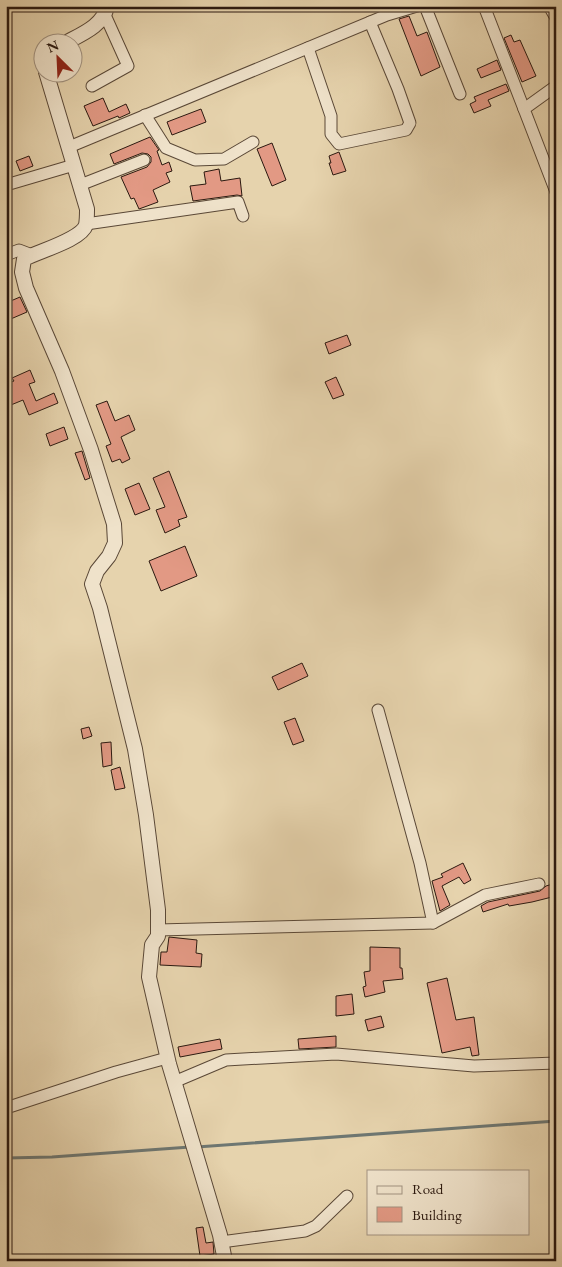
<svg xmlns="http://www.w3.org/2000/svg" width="562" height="1267" font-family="'EB Garamond',serif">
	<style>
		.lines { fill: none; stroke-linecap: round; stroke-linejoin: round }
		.stream { stroke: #6e7772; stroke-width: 3 }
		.building { fill: #e29984; stroke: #2b1910 }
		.minor-casing { stroke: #5a4837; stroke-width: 13 }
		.tertiary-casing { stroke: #5a4837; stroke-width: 16 }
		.minor { stroke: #efe2ca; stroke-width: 11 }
		.tertiary { stroke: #efe2ca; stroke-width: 14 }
	</style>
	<rect width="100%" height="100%" fill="#e6d3ad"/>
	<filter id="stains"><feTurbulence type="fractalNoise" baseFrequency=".004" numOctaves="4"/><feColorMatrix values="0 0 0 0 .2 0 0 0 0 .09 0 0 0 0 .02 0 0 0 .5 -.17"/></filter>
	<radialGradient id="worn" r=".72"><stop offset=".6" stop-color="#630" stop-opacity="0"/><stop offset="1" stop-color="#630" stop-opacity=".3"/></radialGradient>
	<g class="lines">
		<g class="stream">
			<path d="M197 1147 556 1121"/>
			<path d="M6 1158 52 1157 190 1147"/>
		</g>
	</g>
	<g class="building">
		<path d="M409 16 417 36 427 32 440 67 421 76 399 19Z"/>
		<path d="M511 35 514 42 520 40 536 76 522 82 504 38Z"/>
		<path d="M497 60 501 70 481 78 477 69Z"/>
		<path d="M506 84 509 91 488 100 491 106 474 113 470 104 476 101 474 97Z"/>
		<path d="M103 98 109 112 126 104 130 113 119 118 118 116 93 126 84 106Z"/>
		<path d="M201 109 206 122 172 135 167 122Z"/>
		<path d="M150 137 159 150 157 151 162 165 169 162 172 171 166 173 170 182 153 190 158 202 139 209 134 198 131 199 121 177 147 167 151 162V157L148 154 142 153 114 164 110 154Z"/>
		<path d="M272 143 286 180 272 186 257 149Z"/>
		<path d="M339 152 346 171 333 175 329 163H331L329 156Z"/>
		<path d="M29 156 33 166 20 171 16 161Z"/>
		<path d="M219 169 221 181 240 178 242 196 237 195 193 201 190 186 206 184 204 172Z"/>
		<path d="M20 297 27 312 6 321V303Z"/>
		<path d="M347 335 351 345 329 354 325 343Z"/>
		<path d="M30 370 35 382 29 384 36 401 54 393 58 403 29 415 23 400 6 407V384L14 381 12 378Z"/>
		<path d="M336 377 344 395 333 399 325 382Z"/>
		<path d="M107 401 115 421 129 415 135 430 121 437 130 459 122 463 120 459 112 462 106 446 111 444 96 405Z"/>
		<path d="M64 427 68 439 50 446 46 434Z"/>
		<path d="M82 451 90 478 85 480 75 453Z"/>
		<path d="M169 471 187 517 178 520 180 526 165 533 156 510 165 507 153 478Z"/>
		<path d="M139 483 150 509 135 515 125 489Z"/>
		<path d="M185 546 197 576 161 591 149 561Z"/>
		<path d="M302 663 308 676 278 690 272 677Z"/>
		<path d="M295 718 304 741 293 745 284 722Z"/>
		<path d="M89 727 92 736 83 739 81 729Z"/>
		<path d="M111 742 112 765 103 767 101 743Z"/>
		<path d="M120 767 125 788 115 790 111 770Z"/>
		<path d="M463 863 471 880 464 884 459 877 442 886 450 905 440 911 432 881 443 877 441 874Z"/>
		<path d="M556 883V896L532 902 509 906 508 904 483 912 481 906 488 902 540 891 546 886Z"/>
		<path d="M169 937 197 940 196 953 202 954 201 967 160 965 161 952H167Z"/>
		<path d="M370 947 400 948V968H402L403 979 383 981 385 992 365 997 363 987 366 986 364 972 370 971Z"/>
		<path d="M447 978 456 1020 474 1017 479 1055 472 1056 470 1047 442 1053 427 983Z"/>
		<path d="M352 994 354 1014 336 1016V996Z"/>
		<path d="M381 1016 384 1027 368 1031 365 1020Z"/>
		<path d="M336 1036V1047L299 1049 298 1039Z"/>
		<path d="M220 1039 222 1049 180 1057 178 1047Z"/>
		<path d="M203 1227 206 1243 213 1242 214 1254 200 1256 196 1228Z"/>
	</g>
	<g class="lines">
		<g class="minor-casing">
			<g id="minor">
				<path d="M425 6 460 94"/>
				<path d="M484 6 524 109"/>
				<path d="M549 6 556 18"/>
				<path d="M6 7 7 6"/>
				<path d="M308 48 331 116V134L339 144 406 130 410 123 398 89 370 22"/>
				<path d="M92 86 128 66 105 15"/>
				<path d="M556 86 524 109 556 192"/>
				<path d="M145 115 166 148 195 160 224 159 253 142"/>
				<path d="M69 147 387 15 417 6"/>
				<path d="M6 185 74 165"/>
				<path d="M80 185 144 160"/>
				<path d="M86 224 238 202 243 216"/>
				<path d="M6 255 19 250 32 255"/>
				<path d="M378 710 420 863 433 923"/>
				<path d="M158 930 433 923 485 895 539 884"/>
				<path d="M174 1082 226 1060 336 1054 474 1066 556 1063"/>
				<path d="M6 1108 116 1072 167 1058"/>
				<path d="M221 1242 305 1231 316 1226 347 1196"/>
			</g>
		</g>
		<g class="tertiary-casing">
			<g id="tertiary">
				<path d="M67 42C82 34 104 25 107 6"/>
				<path d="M46 72 87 209C87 214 87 220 86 225 81 240 39 251 24 259L22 272 26 288 62 371 91 450 114 524 115 543 109 556 97 571 92 584 100 608 135 749 146 815 158 910V936L152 945 149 977 169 1064 220 1235 225 1261"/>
			</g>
		</g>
		<use href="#minor" class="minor"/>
		<use href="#tertiary" class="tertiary"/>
	</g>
	<rect width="562" height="1267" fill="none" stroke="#e6d3ad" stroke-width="25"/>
	<rect x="8" y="8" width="547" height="1252" fill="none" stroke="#2b1910" stroke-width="2.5"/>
	<rect x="12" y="12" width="537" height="1242" fill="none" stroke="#2b1910"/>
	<rect x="367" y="1170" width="162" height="65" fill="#efe2ca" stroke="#a19280"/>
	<rect x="377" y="1186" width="25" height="8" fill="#efe2ca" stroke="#a19280"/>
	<text x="412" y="1194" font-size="15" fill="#2b1910">Road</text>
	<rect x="377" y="1207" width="25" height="15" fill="#e29984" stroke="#a19280"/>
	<text x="412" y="1220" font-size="15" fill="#2b1910">Building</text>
	<g transform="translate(58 58) rotate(336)"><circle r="24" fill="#efe2ca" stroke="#a19280"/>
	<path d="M0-4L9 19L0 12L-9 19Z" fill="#8f2418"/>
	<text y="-8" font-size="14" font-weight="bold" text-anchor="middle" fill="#2b1910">N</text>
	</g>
	<rect width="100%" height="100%" filter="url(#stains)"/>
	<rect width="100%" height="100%" fill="url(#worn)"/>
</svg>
